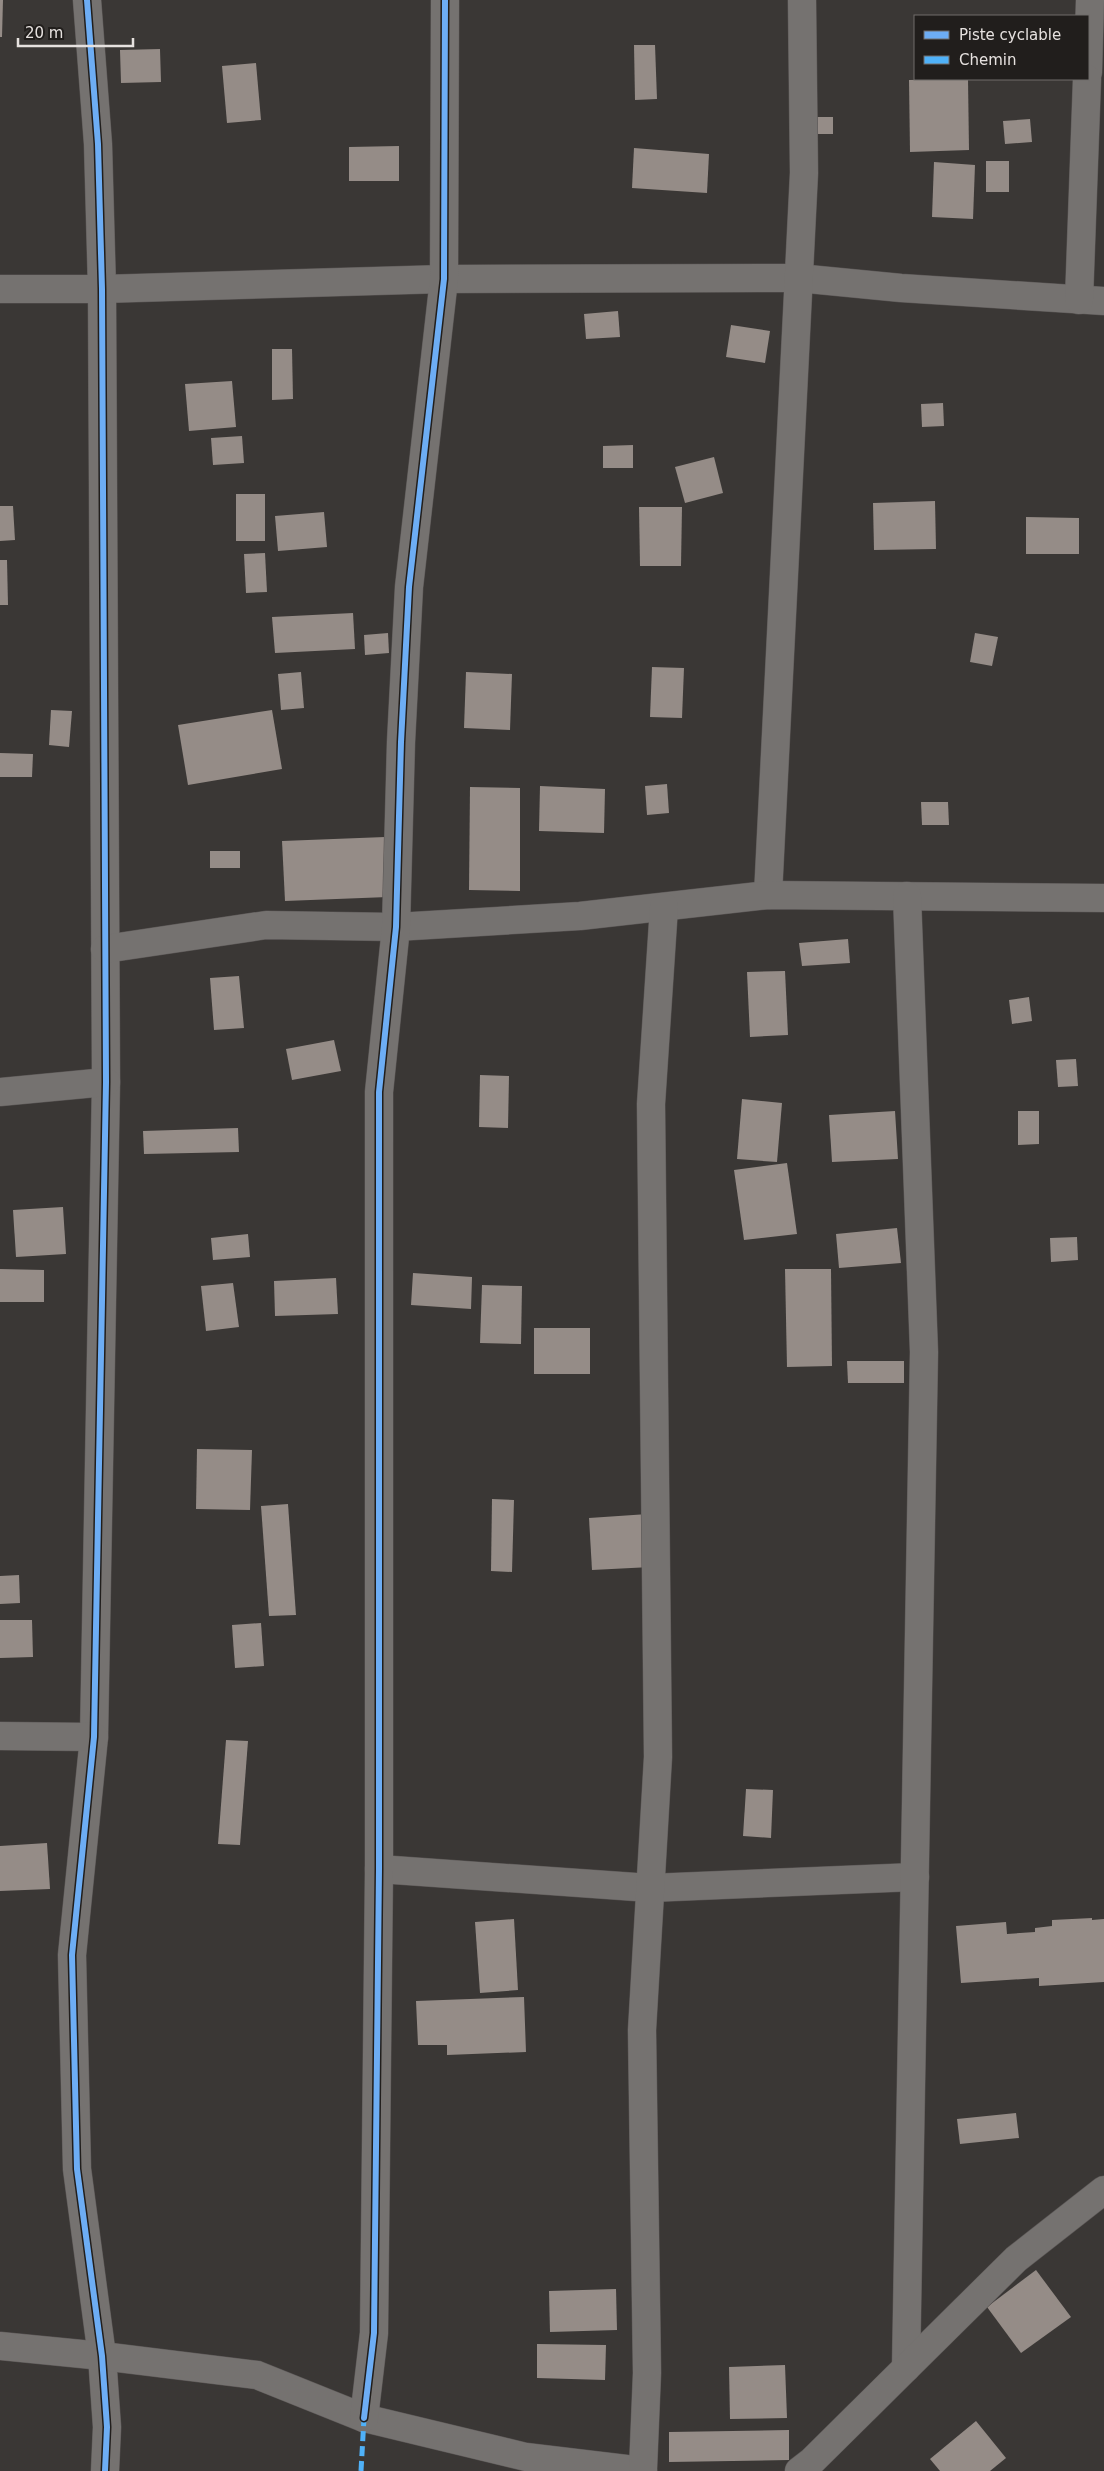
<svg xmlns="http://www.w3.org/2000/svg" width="1104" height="2471" font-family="'DejaVu Sans',sans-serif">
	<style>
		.building { fill: #958c87 }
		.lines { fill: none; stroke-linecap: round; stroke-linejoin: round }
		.minor-casing { stroke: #595554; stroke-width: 29 }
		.minor { stroke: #757270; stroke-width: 28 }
		.quiet { stroke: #4fb1f8; stroke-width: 5; stroke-dasharray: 10 5; stroke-linecap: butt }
		.cycleway-casing { stroke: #211e1c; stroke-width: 9 }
		.cycleway { stroke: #6dadf4; stroke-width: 6 }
	</style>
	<rect width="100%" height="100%" fill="#3a3735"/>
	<g class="building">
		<path d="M0 0H3L2 37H0Z"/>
		<path d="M634 45H655L657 99 635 100Z"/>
		<path d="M160 49 161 82 121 83 120 50Z"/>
		<path d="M256 63 261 120 227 123 222 66Z"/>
		<path d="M968 79 969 150 910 152 909 80Z"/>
		<path d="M817 117H833V134H818Z"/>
		<path d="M1030 119 1032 142 1005 144 1003 121Z"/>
		<path d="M399 146V181H349V147Z"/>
		<path d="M634 148 709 154 707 193 632 188Z"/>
		<rect x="986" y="161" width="23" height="31"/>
		<path d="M934 162 975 165 973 219 932 217Z"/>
		<path d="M618 311 620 337 586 339 584 314Z"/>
		<path d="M731 325 770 331 765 363 726 357Z"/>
		<path d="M272 349H292L293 399 272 400Z"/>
		<path d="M232 381 236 427 189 431 185 384Z"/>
		<path d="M943 403 944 426 922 427 921 404Z"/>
		<path d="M242 436 244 463 213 465 211 438Z"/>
		<path d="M633 445V468H603V446Z"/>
		<path d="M714 457 723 493 685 503 675 467Z"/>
		<rect x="236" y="494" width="29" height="47"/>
		<path d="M935 501 936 549 874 550 873 503Z"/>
		<path d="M0 506H13L15 540 0 541Z"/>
		<path d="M639 507H682L681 566H640Z"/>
		<path d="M324 512 327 547 278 551 275 516Z"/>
		<path d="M1026 517 1079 518V554H1026Z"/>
		<path d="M265 553 267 592 246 593 244 554Z"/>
		<path d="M0 560H7L8 605H0Z"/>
		<path d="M353 613 355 649 275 653 272 617Z"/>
		<path d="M388 633 389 653 365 655 364 635Z"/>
		<path d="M975 633 998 637 992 666 970 662Z"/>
		<path d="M652 667 684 668 682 718 650 717Z"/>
		<path d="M301 672 304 708 281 710 278 674Z"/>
		<path d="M466 672 512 674 510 730 464 728Z"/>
		<path d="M51 710 72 711 69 747 49 745Z"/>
		<path d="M272 710 282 769 188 785 178 725Z"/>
		<path d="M0 753 33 754 32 777H0Z"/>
		<path d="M667 784 669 813 647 815 645 786Z"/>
		<path d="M540 786 605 789 604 833 539 831Z"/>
		<path d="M470 787 520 788V891L469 890Z"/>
		<path d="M921 802H948L949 825H922Z"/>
		<path d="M385 837 388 897 285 901 282 841Z"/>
		<rect x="210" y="851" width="30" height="17"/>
		<path d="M848 939 850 963 802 966 799 943Z"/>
		<path d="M785 971 788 1035 750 1037 747 972Z"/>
		<path d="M239 976 244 1028 214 1030 210 978Z"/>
		<path d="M1029 997 1032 1021 1012 1024 1009 1000Z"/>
		<path d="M334 1040 341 1071 292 1080 286 1049Z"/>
		<path d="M1076 1059 1078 1086 1058 1087 1056 1060Z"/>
		<path d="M480 1075 509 1076 508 1128 479 1127Z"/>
		<path d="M742 1099 782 1103 777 1162 737 1159Z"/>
		<path d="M895 1111 898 1159 832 1162 829 1115Z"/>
		<path d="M1018 1111H1039V1144L1018 1145Z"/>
		<path d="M238 1128 239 1152 144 1154 143 1131Z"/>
		<path d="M787 1163 797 1234 744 1240 734 1170Z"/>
		<path d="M63 1207 66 1254 16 1257 13 1210Z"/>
		<path d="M897 1228 901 1263 839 1268 836 1234Z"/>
		<path d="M248 1234 250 1257 213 1260 211 1238Z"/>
		<path d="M1077 1237 1078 1260 1051 1262 1050 1238Z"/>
		<path d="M0 1269 44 1270V1302H0Z"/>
		<path d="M785 1269H831L832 1366 787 1367Z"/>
		<path d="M413 1273 472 1277 471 1309 411 1305Z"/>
		<path d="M336 1278 338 1314 275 1316 274 1281Z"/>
		<path d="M233 1283 239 1327 206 1331 201 1286Z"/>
		<path d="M482 1285 522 1286 521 1344 480 1343Z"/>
		<rect x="534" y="1328" width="56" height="46"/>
		<path d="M847 1361H904V1383H848Z"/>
		<path d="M197 1449 252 1450 250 1510 196 1509Z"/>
		<path d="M492 1499 514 1500 512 1572 491 1571Z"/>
		<path d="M288 1504 296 1615 269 1616 261 1506Z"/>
		<path d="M648 1514 651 1567 592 1570 589 1518Z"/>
		<path d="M19 1575 20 1603 0 1604V1576Z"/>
		<path d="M0 1620H32L33 1657 0 1658Z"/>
		<path d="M261 1623 264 1666 235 1668 232 1625Z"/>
		<path d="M226 1740 248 1741 240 1845 218 1844Z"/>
		<path d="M746 1789 773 1790 771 1838 743 1836Z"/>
		<path d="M47 1843 50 1889 0 1891V1846Z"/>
		<path d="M1092 1918V1920L1104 1919V1982L1039 1986V1978L961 1983 956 1926 1006 1922 1007 1934 1035 1932V1928L1052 1926V1920Z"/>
		<path d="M514 1919 518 1990 480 1993 475 1922Z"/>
		<path d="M524 1997 526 2052 447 2055V2045H418L416 2001Z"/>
		<path d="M1016 2113 1019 2138 960 2144 957 2119Z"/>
		<path d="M1036 2270 1071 2317 1021 2353 987 2307Z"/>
		<path d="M616 2289 617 2330 550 2332 549 2291Z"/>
		<path d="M537 2344 606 2345 605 2380 537 2378Z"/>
		<path d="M785 2365 787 2418 730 2419 729 2367Z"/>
		<path d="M976 2421 1006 2458 990 2471H940L930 2459Z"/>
		<path d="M789 2430V2460L669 2462V2432Z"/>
	</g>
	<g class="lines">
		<g class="minor-casing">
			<g id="minor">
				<path d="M87 0 98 144 102 289 106 1082 94 1737 72 1955 77 2169 102 2356 107 2427 105 2471"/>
				<path d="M1088 72 1090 0"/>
				<path d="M0 289H102L444 279 798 278 901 288 1104 301"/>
				<path d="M1079 300 1087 79"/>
				<path d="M768 895 804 173 802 0"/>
				<path d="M105 949 266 925 396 927 580 916 768 895 1104 898"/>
				<path d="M0 1092 106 1082"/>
				<path d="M0 1736 94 1737"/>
				<path d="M379 1869 650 1888 915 1877"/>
				<path d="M0 2346 102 2356 257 2375 364 2418 526 2457 643 2471"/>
				<path d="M906 2368 924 1352 907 896"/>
				<path d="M364 2418 374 2333 379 1869V1092L396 927 401 742 409 587 444 279 445 0"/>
				<path d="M643 2469 647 2373 642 2030 658 1757 651 1104 664 907"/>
				<path d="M799 2471 812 2461 1016 2259 1104 2190"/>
			</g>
		</g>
		<use href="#minor" class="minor"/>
		<path class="quiet" d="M361 2471 364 2418"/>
		<g class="cycleway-casing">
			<g id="cycleway">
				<path d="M87 0 98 144 102 289 106 1082 94 1737 72 1955 77 2169 102 2356 107 2427 105 2471"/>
				<path d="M364 2418 374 2333 379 1869V1092L396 927 401 742 409 587 444 279 445 0"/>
			</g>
		</g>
		<use href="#cycleway" class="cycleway"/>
	</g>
	<rect x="914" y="15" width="175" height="65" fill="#211e1c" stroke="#706c6a"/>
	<rect x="924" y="31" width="25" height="8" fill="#6dadf4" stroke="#706c6a"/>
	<text x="959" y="40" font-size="15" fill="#e6e1df">Piste cyclable</text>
	<rect x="924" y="56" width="25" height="8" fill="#4fb1f8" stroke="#706c6a"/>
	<text x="959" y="65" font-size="15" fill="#e6e1df">Chemin</text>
	<path d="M18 38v8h115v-8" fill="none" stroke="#e6e1df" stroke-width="2.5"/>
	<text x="25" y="38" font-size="15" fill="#e6e1df" stroke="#211e1c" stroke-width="4" paint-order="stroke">20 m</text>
</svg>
